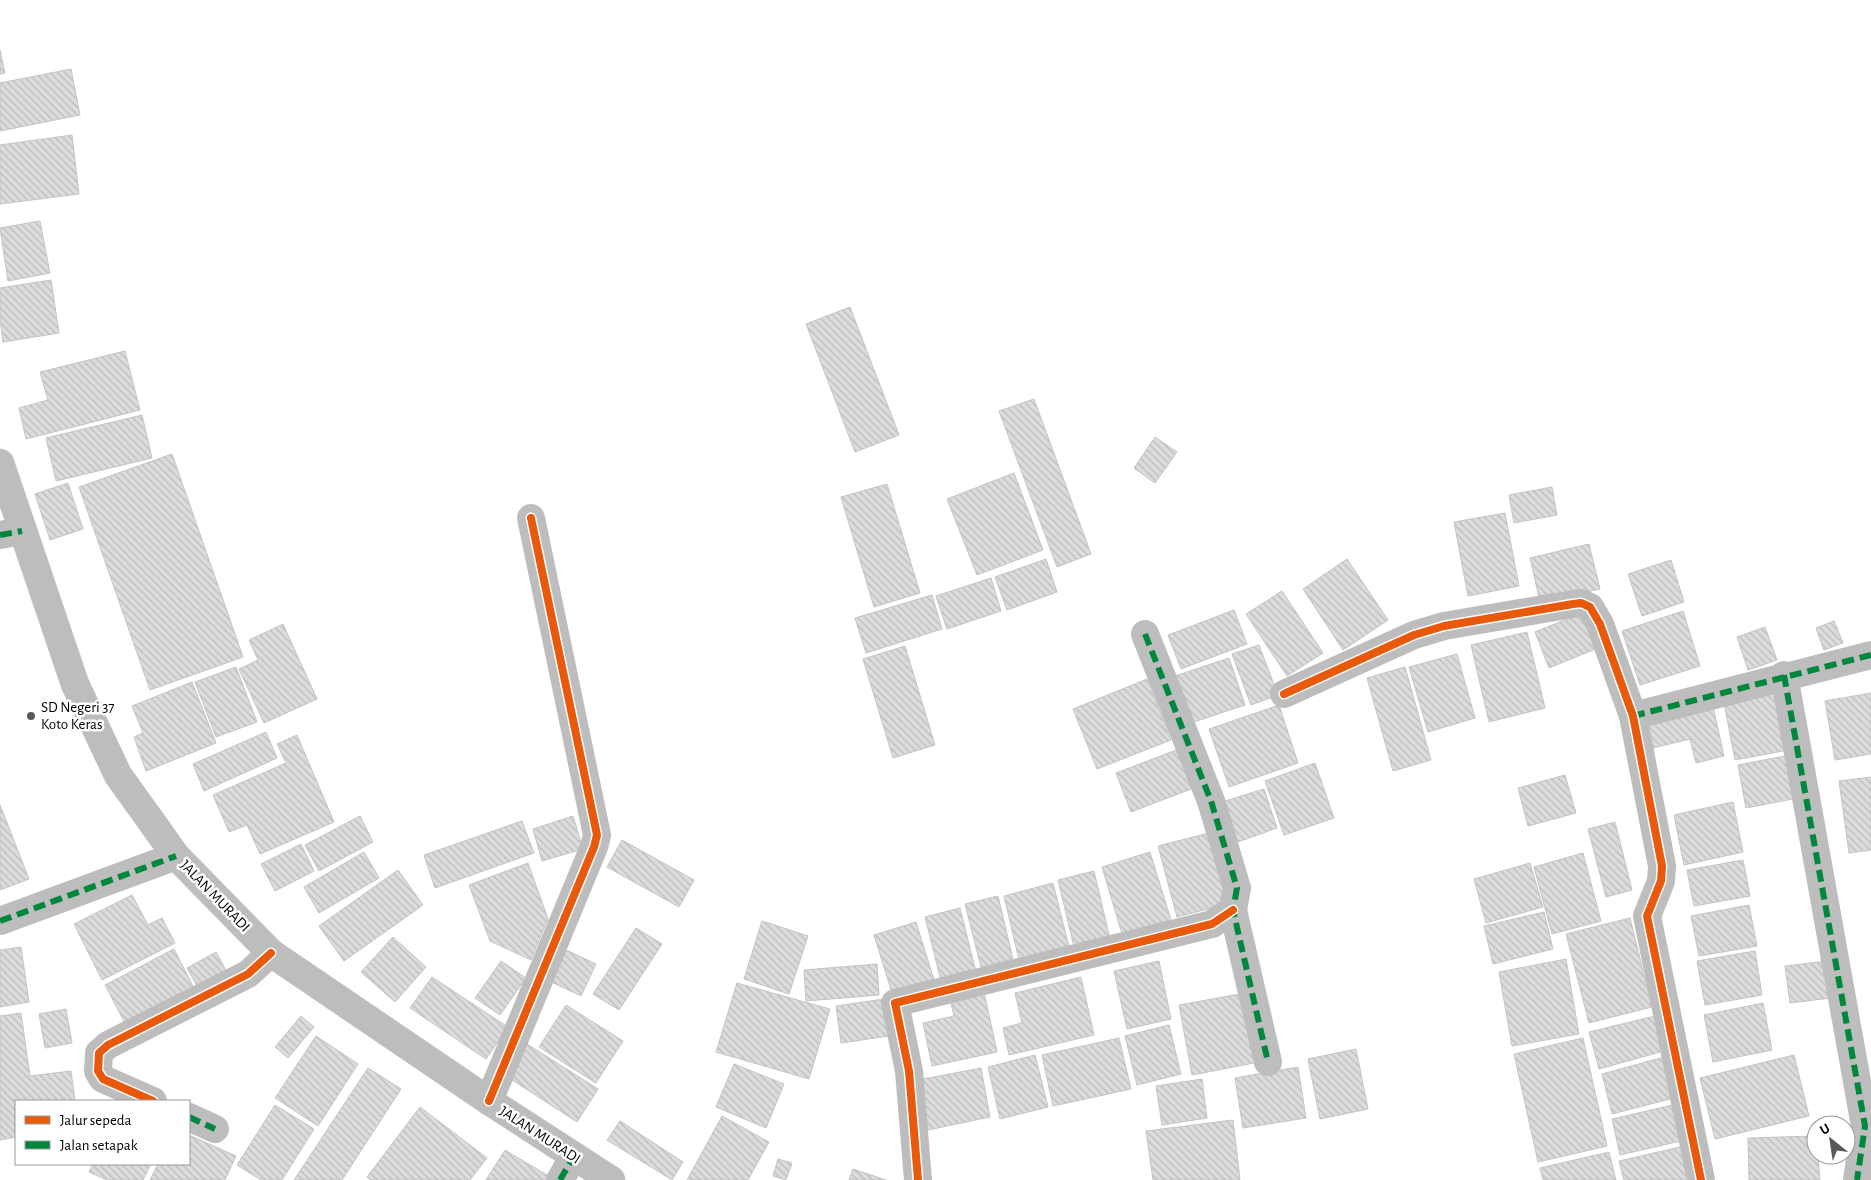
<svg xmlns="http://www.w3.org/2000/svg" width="1871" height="1180" font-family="'Alegreya Sans',sans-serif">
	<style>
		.building { fill: url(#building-back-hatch); stroke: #c4c4c4 }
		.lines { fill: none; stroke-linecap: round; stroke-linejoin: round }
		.trunk-casing { stroke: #dbdbdb; stroke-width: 29 }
		.minor { stroke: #bdbdbd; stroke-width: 28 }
		.trunk { stroke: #bdbdbd; stroke-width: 28 }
		.quiet { stroke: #00873e; stroke-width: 6; stroke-dasharray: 12 6; stroke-linecap: butt }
		.cycleway-casing { stroke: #fff; stroke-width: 11 }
		.cycleway { stroke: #e8590c; stroke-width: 8 }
		.poi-dot { fill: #595959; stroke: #fff; stroke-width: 2 }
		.labels { text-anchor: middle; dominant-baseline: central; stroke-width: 5; stroke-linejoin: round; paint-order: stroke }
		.poi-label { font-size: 15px; fill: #000; stroke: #fff; text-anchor: start }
		.street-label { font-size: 15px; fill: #000; stroke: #fff }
	</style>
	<defs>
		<pattern id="building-back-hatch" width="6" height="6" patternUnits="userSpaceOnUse" patternTransform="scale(1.25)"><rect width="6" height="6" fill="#dcdcdc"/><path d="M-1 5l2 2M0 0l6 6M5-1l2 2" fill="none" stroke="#bbb"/></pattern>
	</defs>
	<rect width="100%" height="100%" fill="#fff"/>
	<g class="building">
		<path d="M0 50 5 73 0 74Z"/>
		<path d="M71 69 80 115 0 131V83Z"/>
		<path d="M72 135 79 194 0 204V145Z"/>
		<path d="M40 221 50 273 8 281 0 228Z"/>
		<path d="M51 280 59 333 3 342 0 319V288Z"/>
		<path d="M850 307 899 435 855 452 806 324Z"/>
		<path d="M125 351 140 410 26 439 19 408 48 400 40 372Z"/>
		<path d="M1034 399 1091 554 1057 567 999 411Z"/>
		<path d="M142 415 152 458 56 481 46 438Z"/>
		<path d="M1155 437 1177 452 1155 483 1134 468Z"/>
		<path d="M172 454 243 657 150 690 79 487Z"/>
		<path d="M1014 473 1043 550 977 575 947 499Z"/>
		<path d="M68 483 83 529 50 540 35 494Z"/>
		<path d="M887 484 920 593 874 607 841 497Z"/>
		<path d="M1552 487 1557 515 1514 523 1509 495Z"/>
		<path d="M1505 513 1519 586 1468 596 1454 522Z"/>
		<path d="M1589 544 1600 589 1540 602 1530 558Z"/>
		<path d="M1046 559 1057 592 1007 610 995 577Z"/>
		<path d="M1347 559 1388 620 1343 650 1303 589Z"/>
		<path d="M1671 560 1684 602 1642 616 1628 574Z"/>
		<path d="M991 578 1001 611 947 629 936 596Z"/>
		<path d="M1282 591 1323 653 1287 676 1246 614Z"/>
		<path d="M932 595 942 629 866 653 855 618Z"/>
		<path d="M1234 610 1247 644 1181 669 1168 635Z"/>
		<path d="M1683 611 1700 666 1640 685 1622 631Z"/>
		<path d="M1584 612 1598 648 1549 668 1535 632Z"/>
		<path d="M1834 621 1843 643 1824 650 1816 628Z"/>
		<path d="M283 624 317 699 264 723 239 669 258 660 249 640Z"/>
		<path d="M1765 627 1777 660 1748 670 1737 637Z"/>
		<path d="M1527 632 1545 708 1489 722 1471 645Z"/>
		<path d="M1259 645 1278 695 1251 705 1232 654Z"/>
		<path d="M905 646 935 745 893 758 863 659Z"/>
		<path d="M1457 654 1475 718 1428 732 1409 667Z"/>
		<path d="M1229 658 1245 705 1188 724 1172 677Z"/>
		<path d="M236 667 257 722 216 737 195 682Z"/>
		<path d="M1405 667 1431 760 1393 771 1367 678Z"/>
		<path d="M1147 679 1171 740 1097 769 1073 709Z"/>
		<path d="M192 682 216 743 146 771 134 737 143 733 132 706Z"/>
		<path d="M1783 691 1794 749 1735 760 1724 703Z"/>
		<path d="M1871 693V754L1835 760 1825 701Z"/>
		<path d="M1712 702 1724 756 1696 763 1690 739 1653 748 1645 718Z"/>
		<path d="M1279 705 1298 763 1229 787 1209 729Z"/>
		<path d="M266 732 277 758 204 791 193 764Z"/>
		<path d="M297 735 334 822 260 854 247 825 229 832 213 795 286 763 277 744Z"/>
		<path d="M1184 747 1199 786 1131 812 1116 773Z"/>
		<path d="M1790 755 1798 798 1746 808 1738 765Z"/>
		<path d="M1315 763 1334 818 1284 835 1265 781Z"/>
		<path d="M1565 775 1576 813 1528 826 1518 788Z"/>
		<path d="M1871 777V850L1849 853 1839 781Z"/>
		<path d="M1264 789 1277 828 1238 842 1225 801Z"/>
		<path d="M1733 802 1743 852 1684 865 1674 815Z"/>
		<path d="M0 805 29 879 0 890Z"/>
		<path d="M360 816 373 842 319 871 305 845Z"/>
		<path d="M573 816 583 849 542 861 533 829Z"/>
		<path d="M522 821 534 853 435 888 424 855Z"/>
		<path d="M1615 822 1632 890 1606 897 1588 829Z"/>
		<path d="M1209 833 1227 904 1177 917 1158 846Z"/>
		<path d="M622 840 694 880 679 907 607 867Z"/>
		<path d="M301 844 314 871 275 891 261 864Z"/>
		<path d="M364 852 379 878 319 913 304 887Z"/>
		<path d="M1150 852 1171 920 1122 934 1102 867Z"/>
		<path d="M1583 853 1601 921 1552 934 1534 867Z"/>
		<path d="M1743 860 1750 896 1694 906 1687 870Z"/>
		<path d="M528 863 548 919 531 960 490 941 469 885Z"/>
		<path d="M1530 863 1543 907 1486 923 1474 879Z"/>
		<path d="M398 870 423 905 344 961 319 926Z"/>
		<path d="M1094 871 1110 939 1074 947 1058 880Z"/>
		<path d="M1053 883 1069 947 1019 960 1004 896Z"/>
		<path d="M132 895 148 925 162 918 175 943 102 980 74 924Z"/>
		<path d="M998 896 1013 959 981 967 965 904Z"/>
		<path d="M1749 905 1757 946 1699 956 1691 916Z"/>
		<path d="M960 908 976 972 941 981 925 917Z"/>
		<path d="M1544 912 1553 949 1493 964 1484 926Z"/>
		<path d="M1630 918 1652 1007 1589 1023 1566 934Z"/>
		<path d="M762 921 808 936 789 994 744 979Z"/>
		<path d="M916 922 934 980 892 993 874 935Z"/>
		<path d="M636 928 662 944 619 1010 593 994Z"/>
		<path d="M393 937 426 967 395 1002 361 972Z"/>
		<path d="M21 947 29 1002 0 1007V950Z"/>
		<path d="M560 947 596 964 581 996 545 979Z"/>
		<path d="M174 949 197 994 128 1029 105 985Z"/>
		<path d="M1755 951 1762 995 1705 1005 1697 961Z"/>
		<path d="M216 952 229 976 200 991 187 968Z"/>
		<path d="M1566 959 1579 1034 1512 1046 1499 972Z"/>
		<path d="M501 961 526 978 500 1015 475 998Z"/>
		<path d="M1159 961 1171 1019 1127 1029 1114 971Z"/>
		<path d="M1827 961 1831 998 1790 1003 1785 966Z"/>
		<path d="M877 964 879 995 806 1001 804 970Z"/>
		<path d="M432 977 508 1027 486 1059 410 1008Z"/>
		<path d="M1081 977 1094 1035 1009 1055 1003 1028 1022 1023 1015 993Z"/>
		<path d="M737 983 830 1009 809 1079 716 1052Z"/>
		<path d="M983 987 997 1052 932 1066 923 1023 954 1016 949 994Z"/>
		<path d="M1245 993 1259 1062 1192 1075 1179 1005Z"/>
		<path d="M884 999 889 1036 841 1043 836 1006Z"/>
		<path d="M1763 1003 1772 1050 1713 1062 1704 1015Z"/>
		<path d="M566 1005 623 1041 596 1083 539 1047Z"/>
		<path d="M66 1009 72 1043 45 1048 39 1014Z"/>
		<path d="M21 1013 30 1076 71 1071 75 1101H16V1137L0 1140V1016Z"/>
		<path d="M301 1016 314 1027 288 1058 275 1047Z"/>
		<path d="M1655 1016 1664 1051 1599 1069 1589 1032Z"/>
		<path d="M1169 1025 1181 1074 1137 1085 1125 1036Z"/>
		<path d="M316 1036 358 1064 318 1126 275 1098Z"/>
		<path d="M1119 1038 1131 1089 1053 1106 1042 1055Z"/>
		<path d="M1583 1038 1607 1146 1538 1162 1514 1054Z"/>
		<path d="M527 1044 598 1089 577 1122 506 1076Z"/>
		<path d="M1356 1049 1368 1109 1320 1119 1308 1059Z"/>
		<path d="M1035 1055 1048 1107 1000 1119 988 1067Z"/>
		<path d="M1794 1055 1809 1116 1715 1139 1700 1078Z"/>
		<path d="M1664 1057 1674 1098 1612 1114 1602 1074Z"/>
		<path d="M734 1064 784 1084 766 1128 716 1107Z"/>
		<path d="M1298 1067 1306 1118 1243 1128 1235 1078Z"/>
		<path d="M368 1068 401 1089 342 1180H294Z"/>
		<path d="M981 1068 990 1117 928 1130 918 1080Z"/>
		<path d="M1202 1079 1207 1118 1162 1125 1156 1086Z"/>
		<path d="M1677 1104 1685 1140 1620 1155 1612 1119Z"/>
		<path d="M275 1105 314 1129 282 1180H261L237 1165Z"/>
		<path d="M420 1107 487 1158 470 1180H371L367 1177Z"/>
		<path d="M722 1116 769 1142 748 1180H687Z"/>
		<path d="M1233 1120 1240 1180H1153L1146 1131Z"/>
		<path d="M620 1121 683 1162 672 1180 607 1140Z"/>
		<path d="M189 1135 236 1156 225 1180H150L158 1164H189Z"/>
		<path d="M1816 1136 1820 1180H1749L1748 1138Z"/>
		<path d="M1684 1146 1692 1180H1624L1619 1161Z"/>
		<path d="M505 1150 552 1178 550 1180H486Z"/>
		<path d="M1609 1152 1616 1180H1543L1540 1168Z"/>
		<path d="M778 1159 792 1163 786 1180 773 1176Z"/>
		<path d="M93 1164H151L143 1180H107L89 1172Z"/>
		<path d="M853 1169 886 1180H849Z"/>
	</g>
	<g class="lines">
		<g class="trunk-casing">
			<path id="trunk" d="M0 463 75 684 118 775 176 856 271 953 489 1101 611 1180"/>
		</g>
		<g class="minor">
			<path d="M0 535 22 531"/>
			<path d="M1145 634 1211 801 1237 888 1233 910 1268 1062"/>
			<path d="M1784 675 1865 1126 1857 1180"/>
			<path d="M1284 694 1414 635 1444 626 1573 604 1581 603 1590 607 1600 624 1633 716 1662 866 1661 881 1647 916 1701 1180"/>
			<path d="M1633 716 1871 655"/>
			<path d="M0 921 176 856"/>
			<path d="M153 1101 103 1079 98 1071 99 1053 108 1045 248 974 271 953"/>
			<path d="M489 1101 594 847 597 835 531 518"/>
			<path d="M189 1117 215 1129"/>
			<path d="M560 1180 574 1156"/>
			<path d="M918 1180 909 1071 895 1003 1212 924 1233 910"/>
		</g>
		<use href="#trunk" class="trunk"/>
		<g class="quiet">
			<path d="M0 535 22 531"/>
			<path d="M1145 634 1211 801 1237 888 1233 910 1268 1062"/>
			<path d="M1784 675 1865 1126 1857 1180"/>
			<path d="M1633 716 1871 655"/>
			<path d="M0 921 176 856"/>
			<path d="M189 1117 215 1129"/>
			<path d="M560 1180 574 1156"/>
		</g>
		<g class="cycleway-casing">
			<g id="cycleway">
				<path d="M1284 694 1414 635 1444 626 1573 604 1581 603 1590 607 1600 624 1633 716 1662 866 1661 881 1647 916 1701 1180"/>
				<path d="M153 1101 103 1079 98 1071 99 1053 108 1045 248 974 271 953"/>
				<path d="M489 1101 594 847 597 835 531 518"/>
				<path d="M918 1180 909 1071 895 1003 1212 924 1233 910"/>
			</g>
		</g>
		<use href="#cycleway" class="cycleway"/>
	</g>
	<circle class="poi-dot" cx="31" cy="716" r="5"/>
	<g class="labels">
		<g class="poi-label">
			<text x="41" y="707">SD Negeri 37<tspan x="41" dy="17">Koto Keras</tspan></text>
		</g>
		<g class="street-label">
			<text transform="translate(215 896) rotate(46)">JALAN MURADI</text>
			<text transform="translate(540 1135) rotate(33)">JALAN MURADI</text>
		</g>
	</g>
	<rect x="15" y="1100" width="175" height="65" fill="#ffffff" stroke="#999999"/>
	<rect x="25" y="1116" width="25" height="8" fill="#e8590c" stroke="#999999"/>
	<text x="60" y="1125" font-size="15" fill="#000000">Jalur sepeda</text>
	<rect x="25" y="1141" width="25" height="8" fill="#00873e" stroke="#999999"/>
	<text x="60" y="1150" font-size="15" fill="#000000">Jalan setapak</text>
	<g transform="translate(1831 1140) rotate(330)"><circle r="24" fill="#ffffff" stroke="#999999"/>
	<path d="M0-4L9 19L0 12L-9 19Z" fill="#595959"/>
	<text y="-8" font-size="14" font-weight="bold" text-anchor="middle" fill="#000000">U</text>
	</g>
</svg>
